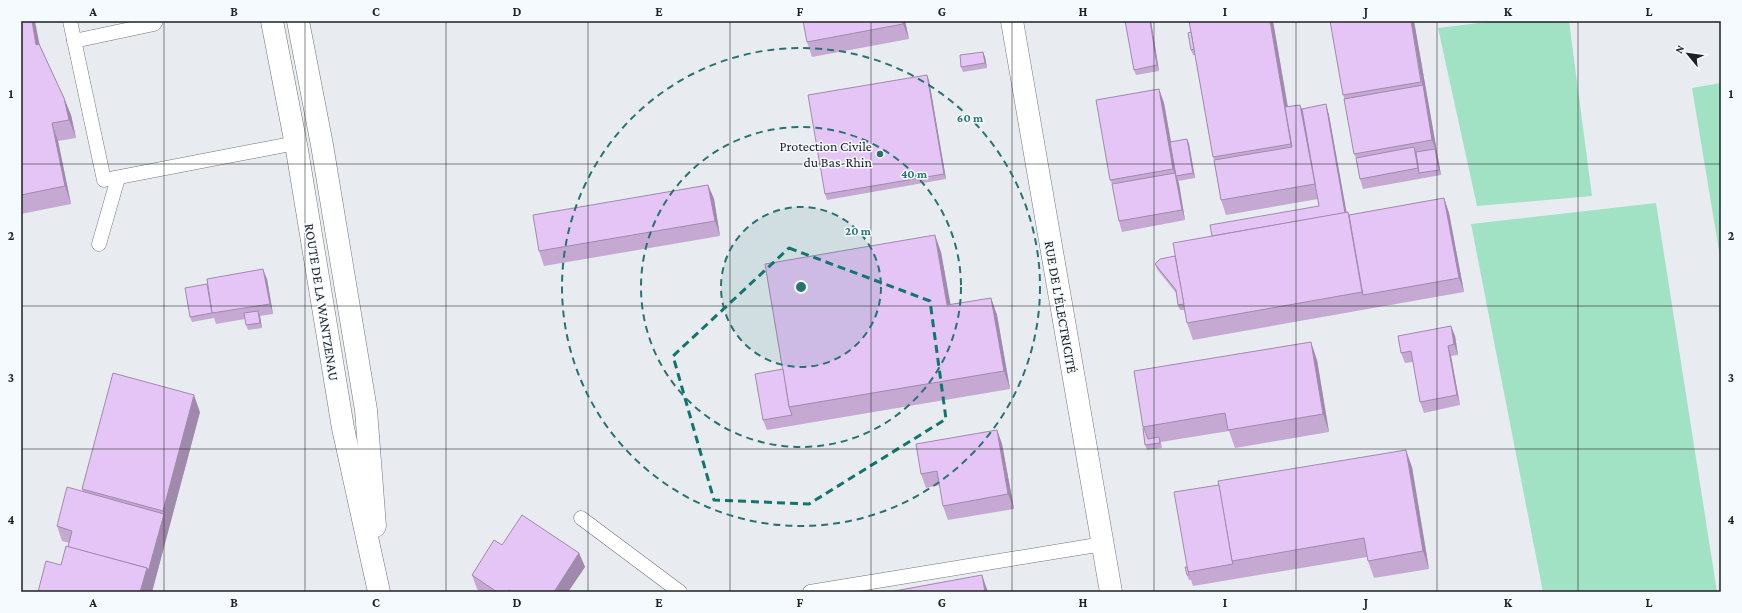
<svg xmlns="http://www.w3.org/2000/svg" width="1742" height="613" font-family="'Crimson Pro',serif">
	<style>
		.green { fill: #a1e1c4 }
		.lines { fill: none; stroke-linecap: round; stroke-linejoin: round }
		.service-casing { stroke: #72767a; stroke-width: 15 }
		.minor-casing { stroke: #72767a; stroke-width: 23 }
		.secondary-casing { stroke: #72767a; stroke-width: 23 }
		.service { stroke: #fff; stroke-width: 14 }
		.minor { stroke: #fff; stroke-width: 22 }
		.secondary { stroke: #fff; stroke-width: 22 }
		.wall { fill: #c5a9d3 }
		.shaded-wall { fill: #a08aac }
		.building { fill: #e5c5f5; stroke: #a08aac }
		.marked { fill: none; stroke: #0f766e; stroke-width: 3; stroke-dasharray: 8 5; stroke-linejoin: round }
		.grid { fill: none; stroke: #1e2022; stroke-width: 1; stroke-opacity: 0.55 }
		.ring { fill: none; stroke: #287371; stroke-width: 2; stroke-dasharray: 7 5 }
		.poi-dot { fill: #287371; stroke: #f5faff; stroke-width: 1.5 }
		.labels { text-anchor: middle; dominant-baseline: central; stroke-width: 3; stroke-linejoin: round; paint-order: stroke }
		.poi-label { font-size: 14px; fill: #1e2022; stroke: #f5faff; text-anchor: end }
		.street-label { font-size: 14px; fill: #1e2022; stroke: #f5faff }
		.centre { fill: #287371; stroke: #f5faff; stroke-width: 2 }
		.ring-label { font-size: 12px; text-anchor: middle; font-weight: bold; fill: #287371; stroke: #f5faff; stroke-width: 3; stroke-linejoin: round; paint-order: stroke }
		.neatline { fill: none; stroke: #1e2022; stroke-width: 1.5 }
		.grid-label { font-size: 13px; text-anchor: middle; font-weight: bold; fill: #1e2022 }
	</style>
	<rect width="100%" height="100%" fill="#e8ecf1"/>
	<g class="green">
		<path d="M1495 21H1569L1592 196 1477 206 1438 28Z"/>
		<path d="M1721 83V263L1692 88Z"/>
		<path d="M1656 203 1717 592H1543L1471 224Z"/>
	</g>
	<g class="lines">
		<g class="service-casing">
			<g id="service">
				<path d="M70 21 104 180 296 143"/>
				<path d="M74 41 154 24 156 21"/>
				<path d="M99 244 118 178"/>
				<path d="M581 518 680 592"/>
				<path d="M810 592 1103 544"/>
			</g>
		</g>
		<g class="minor-casing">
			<path id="minor" d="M1012 21 1111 592"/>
		</g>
		<g class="secondary-casing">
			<g id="secondary">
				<path d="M272 21 297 150 343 428 379 592"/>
				<path d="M298 21 322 145 366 410 375 526"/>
			</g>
		</g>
		<use href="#service" class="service"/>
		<use href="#minor" class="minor"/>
		<use href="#secondary" class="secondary"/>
	</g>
	<g class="wall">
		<path d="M21 21 39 44 64 98 71 115 76 138 58 141 71 204 21 214Z"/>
		<path d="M803 21H905L909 39 812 57 807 42Z"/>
		<path d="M1151 21 1159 71 1136 75 1134 70Z"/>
		<path d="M1189 21H1273L1288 107 1300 105 1302 109 1326 104 1329 115 1346 212H1348L1349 215 1444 198 1449 213 1464 292 1193 340 1187 323 1184 310H1180L1178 305 1176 293 1157 269 1155 264 1175 256 1212 236 1319 206 1318 199 1226 215 1221 200 1195 55H1193L1191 50V32Z"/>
		<path d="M1330 21H1414L1441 175 1363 189 1360 179 1356 158 1354 154Z"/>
		<path d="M985 57 987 68 963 72 961 67Z"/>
		<path d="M929 80 946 179 827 200 825 194Z"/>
		<path d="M1159 89 1164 103 1171 142 1187 139 1189 144 1195 178 1178 181 1185 220 1122 232 1119 221 1112 184 1110 180Z"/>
		<path d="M708 185 714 199 720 236 544 266 539 251Z"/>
		<path d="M941 252 950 305 991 298 997 315 1010 389 767 430 763 420 783 369Z"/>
		<path d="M267 279 273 314 260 316 262 328 248 330 246 325 245 319 216 324 214 318 192 322 190 317Z"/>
		<path d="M1455 336 1458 355 1451 356 1460 405 1424 413 1420 402 1413 362 1405 363 1401 353Z"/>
		<path d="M1317 360 1329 432 1235 448 1229 431 1161 442 1162 448 1147 450 1145 445 1143 427Z"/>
		<path d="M200 412 152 592H38L61 565 69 543 62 541 57 526 83 492 82 489Z"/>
		<path d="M997 430 1002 444 1014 509 948 520 943 506 940 485 926 488 921 474Z"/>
		<path d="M1412 467 1429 569 1374 578 1368 561 1367 557 1193 586 1191 580H1189L1187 575V567Z"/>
		<path d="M502 545 579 553 585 567 568 592H481L477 589 472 575Z"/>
	</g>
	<g class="shaded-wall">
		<path d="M32 21H35L43 62 36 45Z"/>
		<path d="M903 21H905L909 39 903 24Z"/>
		<path d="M1150 21H1151L1159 71 1157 65Z"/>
		<path d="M1270 21H1273L1297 161 1291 144Z"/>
		<path d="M1411 21H1414L1441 175 1439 170 1435 149 1432 140Z"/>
		<path d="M983 52 985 57 987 68 985 63Z"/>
		<path d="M927 75 929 80 946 179 944 174Z"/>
		<path d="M1159 89 1164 103 1177 176H1176L1179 183 1173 169Z"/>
		<path d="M64 98 71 115 76 138 69 120Z"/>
		<path d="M1326 104 1329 115 1350 231 1346 221Z"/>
		<path d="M1300 105 1306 119 1320 198 1315 184Z"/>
		<path d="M52 123 58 141 71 204 65 186Z"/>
		<path d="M1187 139 1189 144 1195 178 1193 173Z"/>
		<path d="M1414 147 1418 158 1419 173 1418 168Z"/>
		<path d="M1175 173 1179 183 1185 220 1182 210Z"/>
		<path d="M708 185 714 199 720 236 715 221Z"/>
		<path d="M1444 198 1449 213 1464 292 1459 278Z"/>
		<path d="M935 235 941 252 954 323 947 305Z"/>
		<path d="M263 269 267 279 273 314 270 304Z"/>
		<path d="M991 298 997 315 1010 389 1004 371Z"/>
		<path d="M258 311 260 316 262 328 260 323Z"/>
		<path d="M1451 326 1455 336 1458 355 1454 344Z"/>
		<path d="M1311 342 1317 360 1329 432 1323 414Z"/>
		<path d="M1448 346 1451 356 1460 405 1457 395Z"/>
		<path d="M194 395 200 412 152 592H140L147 568 164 514 163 511Z"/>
		<path d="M997 430 1002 444 1014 509 1008 494Z"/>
		<path d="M1406 450 1412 467 1429 569 1423 551Z"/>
		<path d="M579 553 585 567 568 592H554Z"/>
		<path d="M982 575 988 592H985Z"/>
	</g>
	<g class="building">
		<path d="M21 21H32L36 45 39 44 64 98 69 120 52 123 65 186 21 195Z"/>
		<path d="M803 21H903V24L807 42Z"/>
		<path d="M1125 21H1150L1157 65 1134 70Z"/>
		<path d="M1189 21H1270L1291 144 1213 157Z"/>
		<path d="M1330 21H1411L1421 82 1343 95Z"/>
		<path d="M1191 32 1194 49 1191 50 1188 33Z"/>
		<path d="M983 52 985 63 961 67 960 55Z"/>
		<path d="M927 75 944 174 825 194 808 95Z"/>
		<path d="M1423 85 1432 140 1354 154 1344 99Z"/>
		<path d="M1159 89 1173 169 1110 180 1096 100Z"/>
		<path d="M1326 104 1345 213 1212 236 1210 225 1319 206 1302 109Z"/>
		<path d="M1300 105 1315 184 1221 200 1214 160 1292 147 1285 107Z"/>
		<path d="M1187 139 1193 173 1176 176 1170 142Z"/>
		<path d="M1414 147 1418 168 1360 179 1356 158Z"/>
		<path d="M1435 149 1439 170 1419 173 1416 152Z"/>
		<path d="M1175 173 1182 210 1119 221 1112 184Z"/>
		<path d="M708 185 715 221 539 251 533 215Z"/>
		<path d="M1444 198 1459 278 1363 295 1349 215Z"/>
		<path d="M1348 212 1362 292 1187 323 1173 243Z"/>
		<path d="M935 235 947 305 991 298 1004 371 789 407 765 264Z"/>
		<path d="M1175 256 1184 304 1178 305 1176 290 1155 264 1160 259Z"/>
		<path d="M263 269 270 304 212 313 207 279Z"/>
		<path d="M207 284 212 313 190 317 185 288Z"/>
		<path d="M258 311 260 323 246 325 244 313Z"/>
		<path d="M1451 326 1454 344 1448 346 1457 395 1420 402 1411 351 1401 353 1398 336Z"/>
		<path d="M1311 342 1323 414 1228 430 1225 413 1143 427 1134 371Z"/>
		<path d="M783 369 789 407 792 415 763 420 755 374Z"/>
		<path d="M113 373 194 395 163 511 82 489Z"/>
		<path d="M1143 428H1144L1148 439 1159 437 1160 443 1145 445Z"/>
		<path d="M997 430 1008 494 943 506 937 471 921 474 916 444Z"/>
		<path d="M1406 450 1423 551 1368 561 1364 538 1232 561 1218 481Z"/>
		<path d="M1219 485 1232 561 1233 564 1188 572 1174 492Z"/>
		<path d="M67 487 164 514 148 572 147 568 68 547 72 531 57 526Z"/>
		<path d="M522 515 579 553 554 592H512L509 590 508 592H497L472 575 494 540 502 545Z"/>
		<path d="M66 546 147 568 140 592H38L46 561 61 565Z"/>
		<path d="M1185 567H1187L1189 575H1187Z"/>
		<path d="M982 575 985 592H889Z"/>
	</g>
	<path class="marked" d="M789 248 930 301 946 419 809 504 714 500 673 356Z"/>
	<path class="grid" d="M164 21V592M305 21V592M446 21V592M588 21V592M730 21V592M871 21V592M1012 21V592M1154 21V592M1296 21V592M1437 21V592M1578 21V592M21 164H1721M21 306H1721M21 449H1721"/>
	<circle cx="801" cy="287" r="80" fill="#287371" fill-opacity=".12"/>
	<g class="ring">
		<circle cx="801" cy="287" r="80"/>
		<circle cx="801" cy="287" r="160"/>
		<circle cx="801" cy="287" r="239"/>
	</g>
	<circle class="poi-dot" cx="880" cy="154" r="4"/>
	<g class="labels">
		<g class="poi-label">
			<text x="872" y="146">Protection Civile<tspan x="872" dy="16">du Bas-Rhin</tspan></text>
		</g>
		<g class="street-label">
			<text transform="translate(322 302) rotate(81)">ROUTE DE LA WANTZENAU</text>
			<text transform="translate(1061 307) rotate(80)">RUE DE L'ÉLECTRICITÉ</text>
		</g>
	</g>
	<circle cx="801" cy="287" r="6" class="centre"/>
	<g class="ring-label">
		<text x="970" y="122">60 m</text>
		<text x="914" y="178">40 m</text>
		<text x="858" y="235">20 m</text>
	</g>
	<rect width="1742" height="613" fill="none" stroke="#f5faff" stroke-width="44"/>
	<g transform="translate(1688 54) rotate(299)" stroke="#f5faff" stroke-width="3" paint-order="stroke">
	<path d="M0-3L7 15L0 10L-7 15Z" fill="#1e2022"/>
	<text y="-6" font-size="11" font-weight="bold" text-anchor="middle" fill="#1e2022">N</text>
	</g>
	<rect x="22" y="22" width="1698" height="569" class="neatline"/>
	<g class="grid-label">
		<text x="93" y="16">A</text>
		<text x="234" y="16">B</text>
		<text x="376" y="16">C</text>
		<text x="517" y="16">D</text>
		<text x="659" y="16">E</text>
		<text x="800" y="16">F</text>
		<text x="942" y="16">G</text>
		<text x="1083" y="16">H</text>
		<text x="1225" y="16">I</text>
		<text x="1366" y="16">J</text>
		<text x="1508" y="16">K</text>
		<text x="1649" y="16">L</text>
		<text x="11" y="98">1</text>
		<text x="1731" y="98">1</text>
		<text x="11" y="240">2</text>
		<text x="1731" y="240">2</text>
		<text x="11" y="382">3</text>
		<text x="1731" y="382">3</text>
		<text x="11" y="524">4</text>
		<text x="1731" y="524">4</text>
		<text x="93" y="607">A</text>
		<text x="234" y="607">B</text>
		<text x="376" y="607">C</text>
		<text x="517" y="607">D</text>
		<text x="659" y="607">E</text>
		<text x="800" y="607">F</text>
		<text x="942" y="607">G</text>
		<text x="1083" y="607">H</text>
		<text x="1225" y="607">I</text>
		<text x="1366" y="607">J</text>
		<text x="1508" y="607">K</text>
		<text x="1649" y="607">L</text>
	</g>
</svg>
